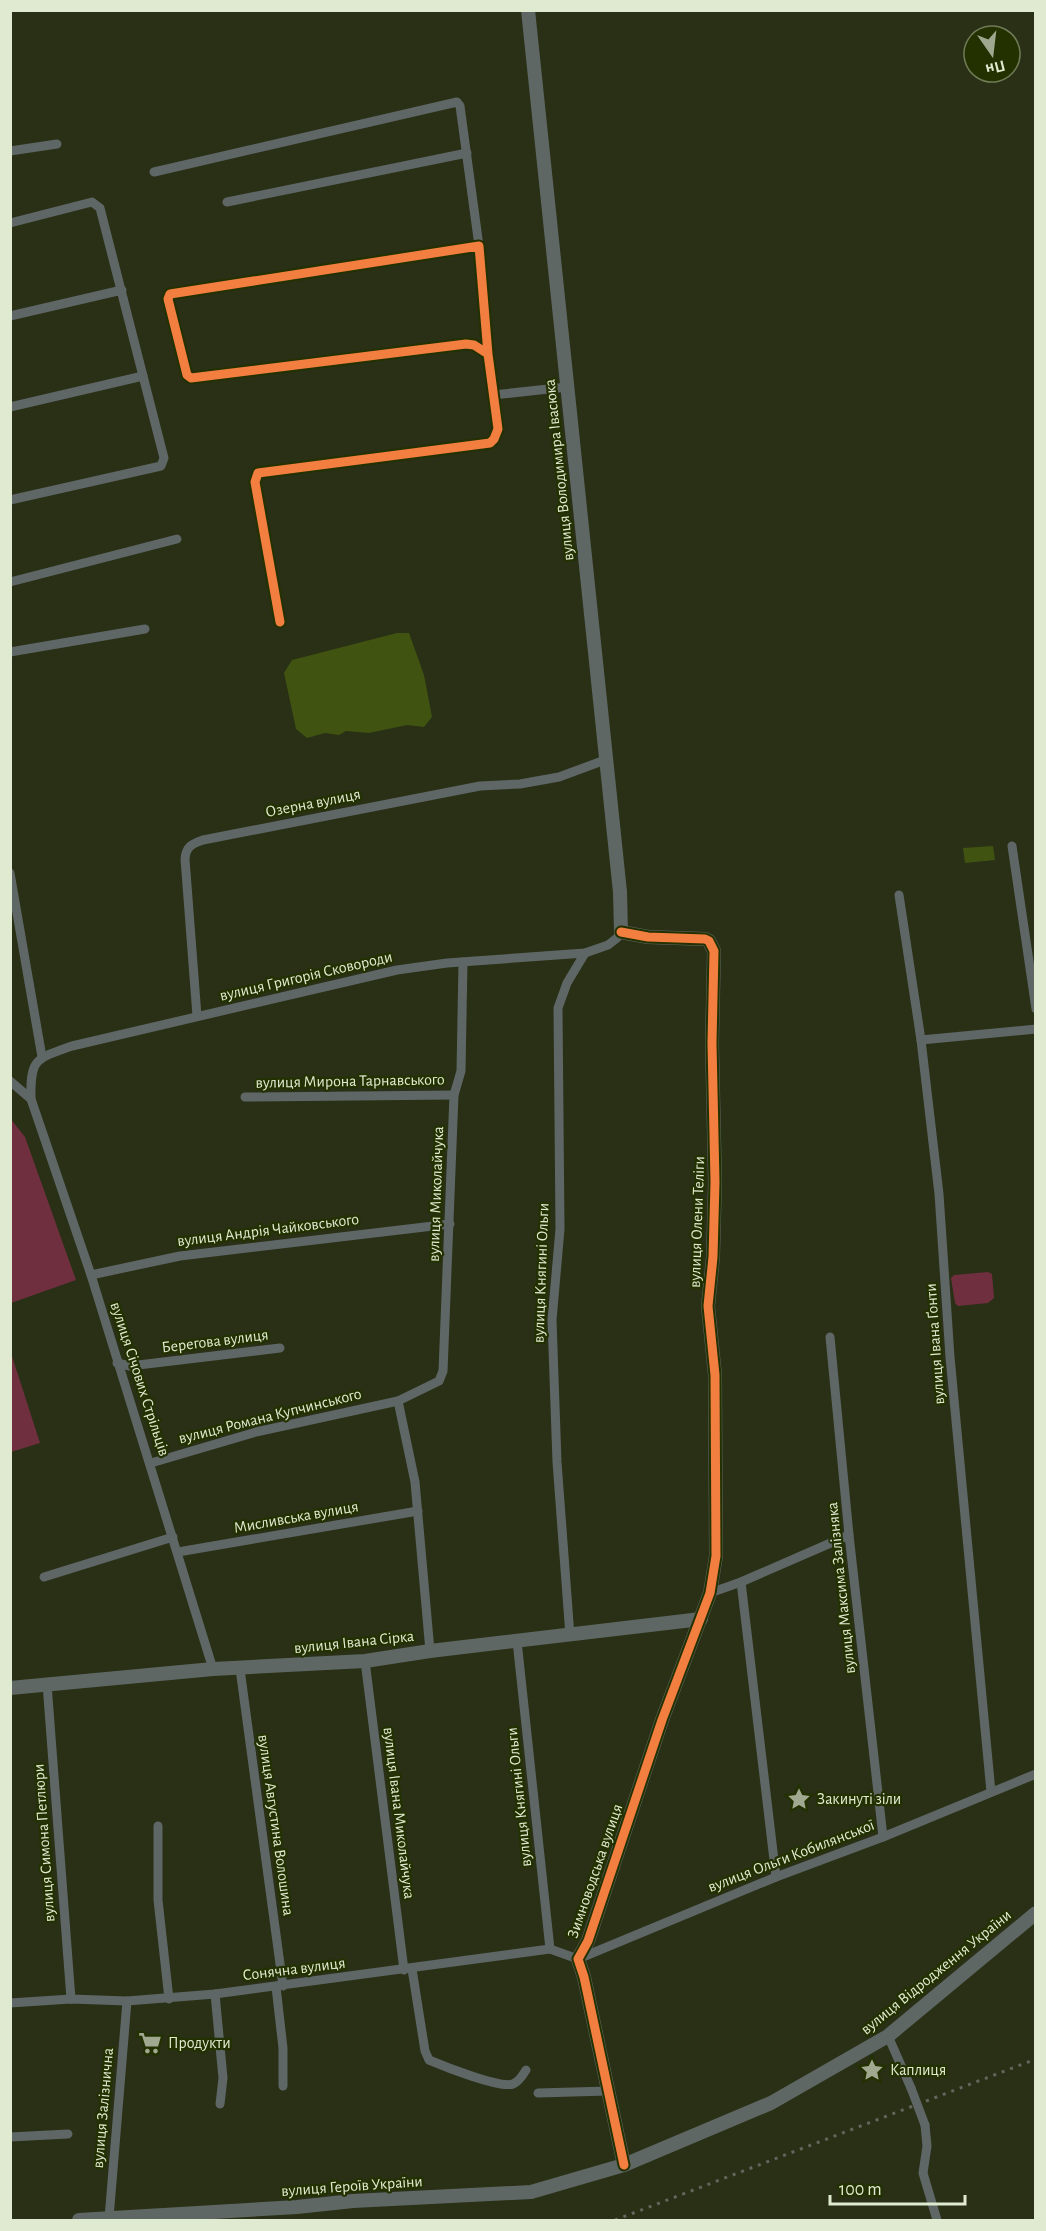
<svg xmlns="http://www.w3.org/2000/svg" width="1046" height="2231" font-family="'Alegreya Sans',sans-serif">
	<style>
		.green { fill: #702f3f }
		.water { fill: #405311 }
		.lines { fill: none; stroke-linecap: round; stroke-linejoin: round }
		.street { stroke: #5f6666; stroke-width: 9 }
		.secondary { stroke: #5f6764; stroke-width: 14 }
		.rail { stroke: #61675d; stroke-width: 3; stroke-dasharray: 3 6; stroke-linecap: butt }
		.street-bridge { stroke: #5f6666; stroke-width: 9 }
		.cycleway-casing { stroke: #233101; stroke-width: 13 }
		.cycleway { stroke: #f27e40; stroke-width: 9 }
		.labels { text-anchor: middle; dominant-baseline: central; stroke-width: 4.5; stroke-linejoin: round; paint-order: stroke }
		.street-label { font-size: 16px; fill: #e0ead1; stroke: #233101 }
		.poi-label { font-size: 16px; fill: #e0ead1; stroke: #233101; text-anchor: start }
	</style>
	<rect width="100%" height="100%" fill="#293016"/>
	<g class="green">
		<path d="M10 1118 25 1137 76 1280 11 1303Z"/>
		<path d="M988 1272 992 1274 994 1298 988 1303 958 1306 955 1303 951 1278 954 1275Z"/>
		<path d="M10 1350 40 1443 11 1452H10Z"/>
	</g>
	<g class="water">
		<path d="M397 633H409L424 675 432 717 424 727 407 725 369 733 346 731 339 735 325 733 307 738 296 729 284 673 292 660Z"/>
		<path d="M993 846 995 860 965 863 963 848Z"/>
	</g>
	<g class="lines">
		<g class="street">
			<path d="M10 151 57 144"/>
			<path d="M154 172 457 102 460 106 479 246"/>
			<path d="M227 202 467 153"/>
			<path d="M10 223 92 202 100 208 164 458 161 466 10 500"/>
			<path d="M10 316 122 290"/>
			<path d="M493 395 567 387"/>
			<path d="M10 407 143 376"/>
			<path d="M10 582 177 539"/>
			<path d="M280 622 255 482 258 473 490 443 494 439 498 429 488 354 479 246 170 294 168 299 187 375 191 378 466 344 474 345 488 354"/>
			<path d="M10 652 145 629"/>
			<path d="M1012 846 1036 1009"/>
			<path d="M10 873 42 1057"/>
			<path d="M899 895 921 1040 939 1194 950 1357 991 1792"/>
			<path d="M197 1016 185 859C186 847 191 844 203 840L480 786 520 784 559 777 605 760"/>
			<path d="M921 1040 1036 1029"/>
			<path d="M10 1081 31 1099"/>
			<path d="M245 1097 454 1095"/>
			<path d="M91 1275 180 1256 450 1224"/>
			<path d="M830 1337 849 1535 883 1837"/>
			<path d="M117 1363 130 1366 280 1348"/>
			<path d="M398 1401 415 1482 430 1651"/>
			<path d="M151 1463 256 1432 398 1401 439 1381 443 1371 454 1095 461 1071 463 962"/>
			<path d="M178 1552 418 1511"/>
			<path d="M44 1577 173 1537"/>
			<path d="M741 1582 776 1877"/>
			<path d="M710 1593 741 1582 849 1535"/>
			<path d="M570 1636 557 1462 552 1320 560 1229 558 1008 567 983 585 953"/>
			<path d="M517 1641 550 1949"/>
			<path d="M365 1661 404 1970"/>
			<path d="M213 1669 91 1275 31 1099C30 1058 36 1059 72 1046L397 970 447 963 585 953 608 945 617 938 621 932"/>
			<path d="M240 1669 283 1986"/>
			<path d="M47 1684 71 1999"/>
			<path d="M158 1826V1900L169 1999"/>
			<path d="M412 1969 425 2051 429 2060C443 2066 501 2089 513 2084 518 2082 523 2075 526 2070"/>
			<path d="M276 1987 283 2048V2086"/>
			<path d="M215 1994 223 2078 220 2104"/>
			<path d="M10 2003 71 1999 127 2001 215 1994 550 1949 578 1959 776 1877 883 1837 1036 1774"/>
			<path d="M888 2036 911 2088"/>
			<path d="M538 2093 608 2091"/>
			<path d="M925 2125 927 2146 923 2173 937 2220"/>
			<path d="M10 2137 68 2134"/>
			<path d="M109 2218 127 2001"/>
		</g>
		<g class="secondary">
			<path d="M528 10 620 892 621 932 648 937 705 939 709 941 714 951 712 1043 715 1182 713 1257 708 1306 715 1375 716 1556 710 1593 662 1720 588 1941 578 1959 584 1977 624 2165"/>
			<path d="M10 1688 213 1669 365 1661 430 1651 701 1619"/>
			<path d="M79 2220 297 2207 353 2201 531 2192 624 2165 771 2103 888 2036 1036 1913"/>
		</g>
		<path class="rail" d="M615 2220 1036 2059"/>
		<path class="street-bridge" d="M911 2088 925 2125"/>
		<g class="cycleway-casing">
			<g id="cycleway">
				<path d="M280 622 255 482 258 473 490 443 494 439 498 429 488 354 479 246 170 294 168 299 187 375 191 378 466 344 474 345 488 354"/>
				<path d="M621 932 648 937 705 939 709 941 714 951 712 1043 715 1182 713 1257 708 1306 715 1375 716 1556 710 1593 662 1720 588 1941 578 1959 584 1977 624 2165"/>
			</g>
		</g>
		<use href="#cycleway" class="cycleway"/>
	</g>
	<defs>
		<g id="sight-bare" transform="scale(1.8)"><path d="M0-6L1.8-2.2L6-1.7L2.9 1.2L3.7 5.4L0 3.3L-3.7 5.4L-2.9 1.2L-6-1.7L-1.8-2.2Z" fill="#a0a990" stroke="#233101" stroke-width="2.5" paint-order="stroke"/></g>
		<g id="supermarket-bare" transform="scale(1.8)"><path d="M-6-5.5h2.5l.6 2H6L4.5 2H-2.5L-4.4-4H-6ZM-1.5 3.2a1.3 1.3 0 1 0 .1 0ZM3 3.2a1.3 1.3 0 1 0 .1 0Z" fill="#a0a990" stroke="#233101" stroke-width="2.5" paint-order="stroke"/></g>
	</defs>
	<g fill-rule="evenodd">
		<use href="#sight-bare" x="799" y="1799"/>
		<use href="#supermarket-bare" x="150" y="2043"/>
		<use href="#sight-bare" x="872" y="2070"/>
	</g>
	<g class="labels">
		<g class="street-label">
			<text transform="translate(559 470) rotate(-96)">вулиця Володимира Івасюка</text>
			<text transform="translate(313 803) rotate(-11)">Озерна вулиця</text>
			<text transform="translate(306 976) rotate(-13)">вулиця Григорія Сковороди</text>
			<text transform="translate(350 1081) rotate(-1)">вулиця Мирона Тарнавського</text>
			<text transform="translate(436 1194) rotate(-88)">вулиця Миколайчука</text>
			<text transform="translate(697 1222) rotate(-88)">вулиця Олени Теліги</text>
			<text transform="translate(268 1230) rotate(-7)">вулиця Андрія Чайковського</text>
			<text transform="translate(541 1273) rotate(-88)">вулиця Княгині Ольги</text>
			<text transform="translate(215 1341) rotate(-7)">Берегова вулиця</text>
			<text transform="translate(935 1344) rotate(-94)">вулиця Івана Ґонти</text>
			<text transform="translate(140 1379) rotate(72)">вулиця Січових Стрільців</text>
			<text transform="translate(270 1416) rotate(-14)">вулиця Романа Купчинського</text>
			<text transform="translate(296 1517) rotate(-10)">Мисливська вулиця</text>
			<text transform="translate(841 1588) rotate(-96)">вулиця Максима Залізняка</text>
			<text transform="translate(354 1642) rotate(-6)">вулиця Івана Сірка</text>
			<text transform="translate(519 1797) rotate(-96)">вулиця Княгині Ольги</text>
			<text transform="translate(399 1813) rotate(83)">вулиця Івана Миколайчука</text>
			<text transform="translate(276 1825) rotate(82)">вулиця Августина Волошина</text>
			<text transform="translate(44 1843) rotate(-94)">вулиця Симона Петлюри</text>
			<text transform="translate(791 1856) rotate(-21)">вулиця Ольги Кобилянської</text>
			<text transform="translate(595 1871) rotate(-71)">Зимноводська вулиця</text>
			<text transform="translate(294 1969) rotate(-7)">Сонячна вулиця</text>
			<text transform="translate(936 1972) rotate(-39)">вулиця Відродження України</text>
			<text transform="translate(103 2108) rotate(-85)">вулиця Залізнична</text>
			<text transform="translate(352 2186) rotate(-4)">вулиця Героїв України</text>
		</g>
		<g class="poi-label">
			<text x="817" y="1799">Закинуті зіли</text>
			<text x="168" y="2043">Продукти</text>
			<text x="890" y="2070">Каплиця</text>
		</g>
	</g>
	<rect width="1046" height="2231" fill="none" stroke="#e0ead1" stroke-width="24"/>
	<g transform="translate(992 54) rotate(166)"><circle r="28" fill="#233101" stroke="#6f7b54" stroke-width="1.5"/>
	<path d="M0-4.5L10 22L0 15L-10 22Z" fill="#a0a990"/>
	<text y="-9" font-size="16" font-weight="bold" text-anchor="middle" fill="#e0ead1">Пн</text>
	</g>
	<path d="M830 2195v9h135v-9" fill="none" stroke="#e0ead1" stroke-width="3"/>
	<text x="839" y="2195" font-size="18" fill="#e0ead1" stroke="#233101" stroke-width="4.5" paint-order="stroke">100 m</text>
</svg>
